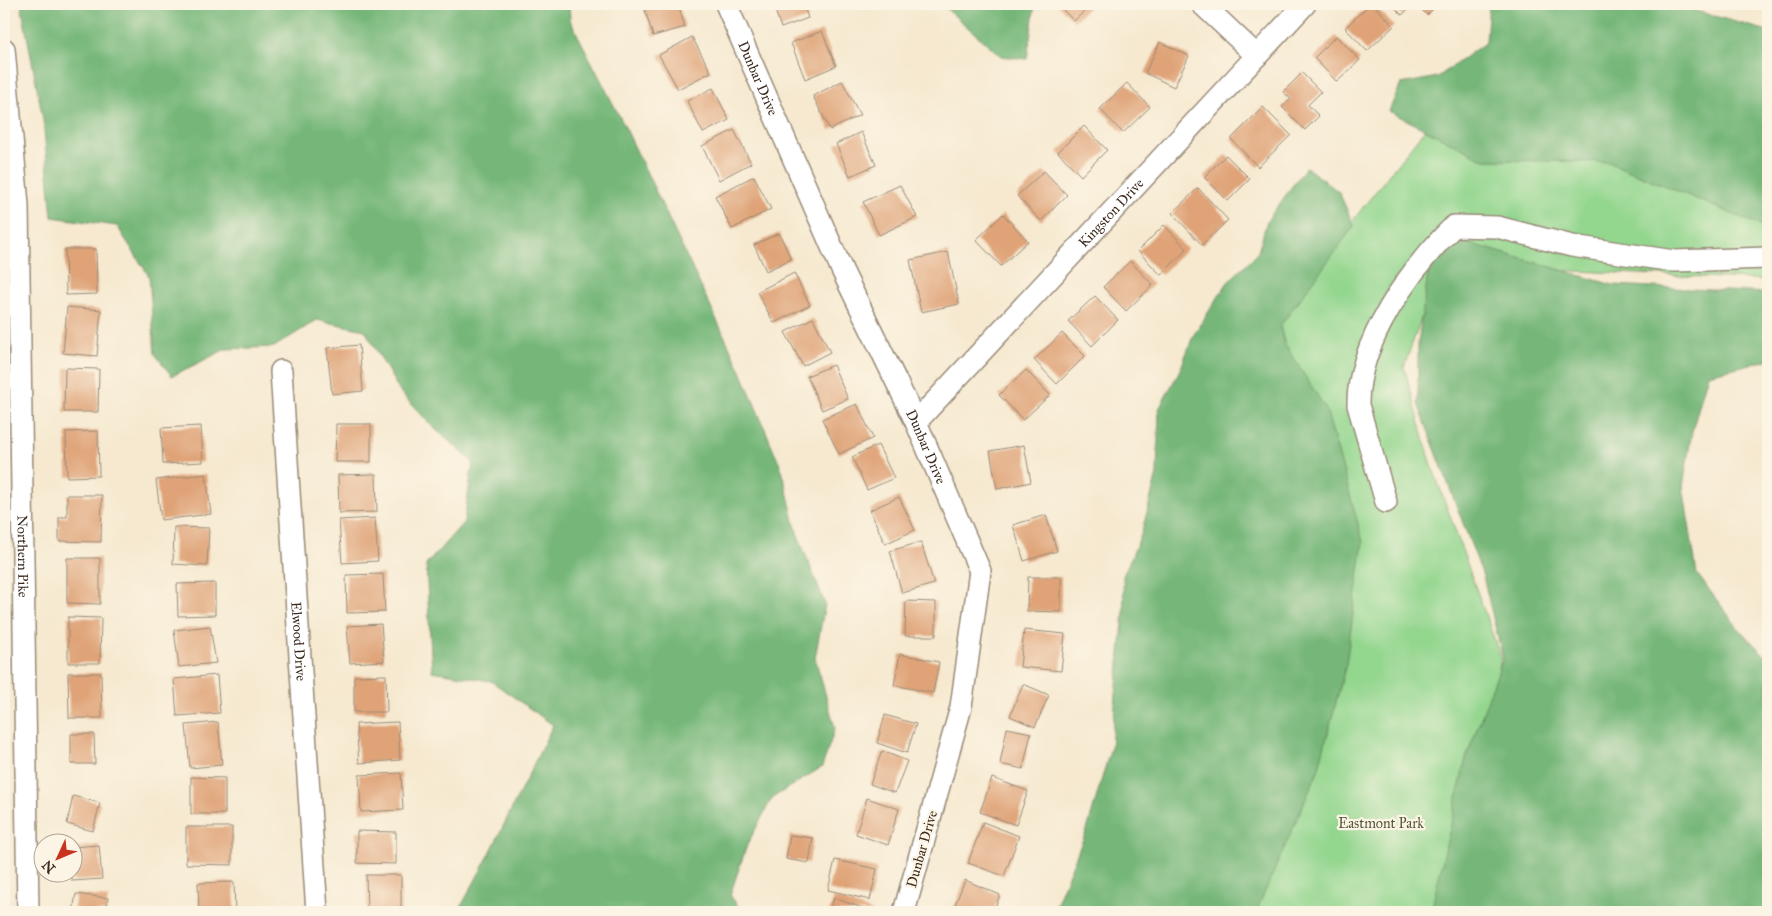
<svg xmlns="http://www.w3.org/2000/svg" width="1772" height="916" font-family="'IM FELL Great Primer',serif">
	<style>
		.green { fill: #93d68e; stroke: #678056 }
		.forest { fill: #76b779; stroke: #58704c }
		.building { fill: #dfa377 }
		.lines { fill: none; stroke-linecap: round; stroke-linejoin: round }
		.minor-casing { stroke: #988a77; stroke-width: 24 }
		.minor { stroke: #fff; stroke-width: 21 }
		.labels { text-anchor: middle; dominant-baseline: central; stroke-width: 4.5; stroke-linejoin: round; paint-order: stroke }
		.street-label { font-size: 14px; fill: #3b2a1e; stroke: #fcf5e5 }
		.park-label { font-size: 14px; fill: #51553a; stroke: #fcf5e5 }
	</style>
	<rect width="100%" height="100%" fill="#fcf5e5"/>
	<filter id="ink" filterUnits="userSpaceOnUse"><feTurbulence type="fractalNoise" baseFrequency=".02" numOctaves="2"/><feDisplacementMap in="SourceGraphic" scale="10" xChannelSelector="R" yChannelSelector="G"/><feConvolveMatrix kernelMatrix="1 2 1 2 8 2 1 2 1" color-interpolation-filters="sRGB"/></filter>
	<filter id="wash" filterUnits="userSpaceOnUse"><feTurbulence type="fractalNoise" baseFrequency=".0096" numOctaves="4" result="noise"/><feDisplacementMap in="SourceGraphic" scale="20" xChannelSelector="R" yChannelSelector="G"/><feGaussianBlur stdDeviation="1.12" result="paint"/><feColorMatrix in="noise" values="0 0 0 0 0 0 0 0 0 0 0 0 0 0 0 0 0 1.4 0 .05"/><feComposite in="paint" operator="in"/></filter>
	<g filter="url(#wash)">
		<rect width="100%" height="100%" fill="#f6e9d0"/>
		<path class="green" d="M1425 129 1768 175V280L1513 268 1430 293 1404 367 1432 466 1501 658 1456 912H1244L1264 333Z"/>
		<g class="forest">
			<path d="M21 4H569L570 20 626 129 740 369 782 470 797 533 825 604 815 658 835 728 822 767 772 798 747 845 730 895 742 912H458L488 857 553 725 491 681 432 671 426 565 464 522 473 462 434 428 400 392 365 330 317 320 274 347 226 349 172 376 155 354 149 276 117 226 52 217 43 119Z"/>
			<path d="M941 4H1035L1027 59 1001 56Z"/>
			<path d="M1489 4H1671L1768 31V229L1608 162 1485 160 1389 111 1401 84 1438 77 1486 42Z"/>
			<path d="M1306 167 1339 192 1354 226 1280 326 1285 345 1326 409 1363 542 1346 664 1318 771 1256 912H1053L1087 830 1111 747 1124 612 1123 576 1141 535 1157 474 1159 409 1181 368 1193 336 1228 282 1258 252 1267 221Z"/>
			<path d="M1461 241 1613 285 1768 293V360L1708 374 1692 431 1683 487 1697 574 1739 629 1768 659V912H1431L1466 758 1503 659 1483 576 1418 404V343L1429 267Z"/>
		</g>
		<g id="blocks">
			<g class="building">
				<path d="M643 4H678L685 27 653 36Z"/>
				<path d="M773 4H803L808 18 781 28Z"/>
				<path d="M1057 4H1092L1074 21Z"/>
				<path d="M1370 4H1373L1394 26 1367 51 1345 28Z"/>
				<path d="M1391 4H1414L1402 15Z"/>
				<path d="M1416 4H1438L1427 15Z"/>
				<path d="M822 31 836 66 805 79 791 43Z"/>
				<path d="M1336 36 1360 60 1337 82 1314 58Z"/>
				<path d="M692 37 711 72 678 89 659 55Z"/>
				<path d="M1160 42 1189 56 1174 87 1145 73Z"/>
				<path d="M1302 73 1321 92 1308 105 1319 116 1305 130 1282 107 1291 99 1283 92Z"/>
				<path d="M842 81 860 115 830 130 813 96Z"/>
				<path d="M1127 83 1150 107 1123 133 1100 109Z"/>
				<path d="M713 88 729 120 703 133 687 101Z"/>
				<path d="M1263 107 1291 135 1258 167 1231 139Z"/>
				<path d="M1084 126 1107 150 1081 176 1058 152Z"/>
				<path d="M734 130 751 163 719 180 702 146Z"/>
				<path d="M861 132 876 165 850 176 836 144Z"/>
				<path d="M1226 155 1250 179 1228 201 1204 177Z"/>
				<path d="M1044 171 1067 195 1041 221 1017 196Z"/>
				<path d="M754 176 771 209 732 229 715 196Z"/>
				<path d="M900 185 917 217 879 235 863 202Z"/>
				<path d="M1198 188 1228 220 1202 245 1172 213Z"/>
				<path d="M1003 214 1028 241 1001 266 976 240Z"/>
				<path d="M1164 225 1187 249 1161 275 1138 251Z"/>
				<path d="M779 233 791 259 766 271 754 245Z"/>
				<path d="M65 249H96L97 294 66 295Z"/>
				<path d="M948 252 959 304 921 312 910 260Z"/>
				<path d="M1130 261 1153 285 1126 311 1103 287Z"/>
				<path d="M794 273 810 305 774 323 757 292Z"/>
				<path d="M1095 296 1118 320 1092 346 1068 321Z"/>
				<path d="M67 307 101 310 97 356 63 353Z"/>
				<path d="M813 318 830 352 803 366 785 332Z"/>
				<path d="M1062 333 1085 356 1057 384 1034 360Z"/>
				<path d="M359 345 363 391 332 394 327 348Z"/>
				<path d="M833 365 848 399 822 410 807 376Z"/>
				<path d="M65 368 99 369 98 412H64Z"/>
				<path d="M1026 370 1050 395 1023 420 999 395Z"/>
				<path d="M857 404 873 438 839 454 822 419Z"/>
				<path d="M336 424H371V462H335Z"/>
				<path d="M201 426 203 462 163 464 161 428Z"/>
				<path d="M98 431 99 476 67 477 66 432Z"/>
				<path d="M878 445 894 478 867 490 852 457Z"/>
				<path d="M1024 445 1031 482 997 489 990 451Z"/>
				<path d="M206 474 211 514 161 520 156 480Z"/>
				<path d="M376 474 377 512 339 513 338 475Z"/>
				<path d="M67 495H102L101 542 59 541V517H67Z"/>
				<path d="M899 497 915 530 885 544 870 510Z"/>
				<path d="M1046 515 1057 551 1024 561 1013 525Z"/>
				<path d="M375 518 378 561 342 563 339 520Z"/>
				<path d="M174 527 209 528 207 566 173 564Z"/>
				<path d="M921 542 934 584 902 593 890 551Z"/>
				<path d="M67 558H100V604L67 603Z"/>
				<path d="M383 574 385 612 347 613 346 575Z"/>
				<path d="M1028 577H1061V612L1027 611Z"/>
				<path d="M215 583V615L178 616 177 584Z"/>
				<path d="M906 601 936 602V636H905Z"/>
				<path d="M68 617 101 618 100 663H68Z"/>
				<path d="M381 624 384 661 350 663 347 626Z"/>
				<path d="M210 626 216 663 179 667 174 630Z"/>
				<path d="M1024 630 1065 634 1061 671 1020 667Z"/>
				<path d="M900 654 939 662 933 693 894 685Z"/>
				<path d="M68 673H101L102 718H69Z"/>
				<path d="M217 675 220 713 177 716 174 679Z"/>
				<path d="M386 675 387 712H354V676Z"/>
				<path d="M1023 684 1049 695 1035 727 1010 716Z"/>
				<path d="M885 715 916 724 907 753 877 743Z"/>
				<path d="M218 722 222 765 190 768 186 725Z"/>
				<path d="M398 722 400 760 359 763 356 724Z"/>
				<path d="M1007 728 1031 733 1023 769 1000 764Z"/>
				<path d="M71 734H94L95 764H71Z"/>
				<path d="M882 751 907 761 895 793 870 784Z"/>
				<path d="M401 773 403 810 361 812 359 775Z"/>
				<path d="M191 777 225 778V814H191Z"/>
				<path d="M992 778 1028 791 1016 825 980 812Z"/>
				<path d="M73 796 100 803 93 831 67 824Z"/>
				<path d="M867 798 899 809 888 845 856 834Z"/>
				<path d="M983 822 1019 836 1004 876 968 863Z"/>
				<path d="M186 827H232V865L186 864Z"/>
				<path d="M357 831 396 832V864L357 863Z"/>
				<path d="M790 835 813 838 809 863 786 859Z"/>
				<path d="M99 845 102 879 72 881V847Z"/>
				<path d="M835 860 877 869 870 900 828 890Z"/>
				<path d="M366 875H401V912H367Z"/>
				<path d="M965 880 1000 895 993 912H952Z"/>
				<path d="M234 882 235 912H199L198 883Z"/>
				<path d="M76 894 108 898 106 912H73Z"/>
				<path d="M834 898 874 912H829Z"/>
			</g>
		</g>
	</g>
	<g filter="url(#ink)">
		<use href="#blocks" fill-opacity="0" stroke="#988a77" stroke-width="1"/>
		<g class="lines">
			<g class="minor-casing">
				<g id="minor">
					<path id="s1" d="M726 4 842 270 916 422 980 571 961 707 904 912"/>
					<path d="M1202 4 1257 56"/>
					<path id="s2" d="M4 49 18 205 28 912"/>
					<path id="s3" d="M281 371 317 912"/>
					<path id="s4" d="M916 422 1305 4"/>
					<path d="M1386 502 1358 405C1357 343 1411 268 1454 226L1497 227 1572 246 1674 261 1768 258"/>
				</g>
			</g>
			<use href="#minor" class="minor"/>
		</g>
	</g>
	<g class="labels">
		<g class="street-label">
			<text stroke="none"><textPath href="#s1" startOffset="81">Dunbar Drive</textPath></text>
			<text stroke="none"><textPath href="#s4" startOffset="286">Kingston Drive</textPath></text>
			<text stroke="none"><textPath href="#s1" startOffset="486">Dunbar Drive</textPath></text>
			<text stroke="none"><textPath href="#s2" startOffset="508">Northern Pike</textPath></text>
			<text stroke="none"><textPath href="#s3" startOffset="271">Elwood Drive</textPath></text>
			<text transform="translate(922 849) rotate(-74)">Dunbar Drive</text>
		</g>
		<g class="park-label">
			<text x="1381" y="823">Eastmont Park</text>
		</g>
	</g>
	<rect width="1772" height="916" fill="none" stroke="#fcf5e5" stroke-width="20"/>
	<g transform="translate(58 858) rotate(226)"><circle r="24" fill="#fcf5e5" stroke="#afa495"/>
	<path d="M0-4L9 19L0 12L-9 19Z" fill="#c8321e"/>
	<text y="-8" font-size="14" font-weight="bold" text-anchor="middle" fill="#3b2a1e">N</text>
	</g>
</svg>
